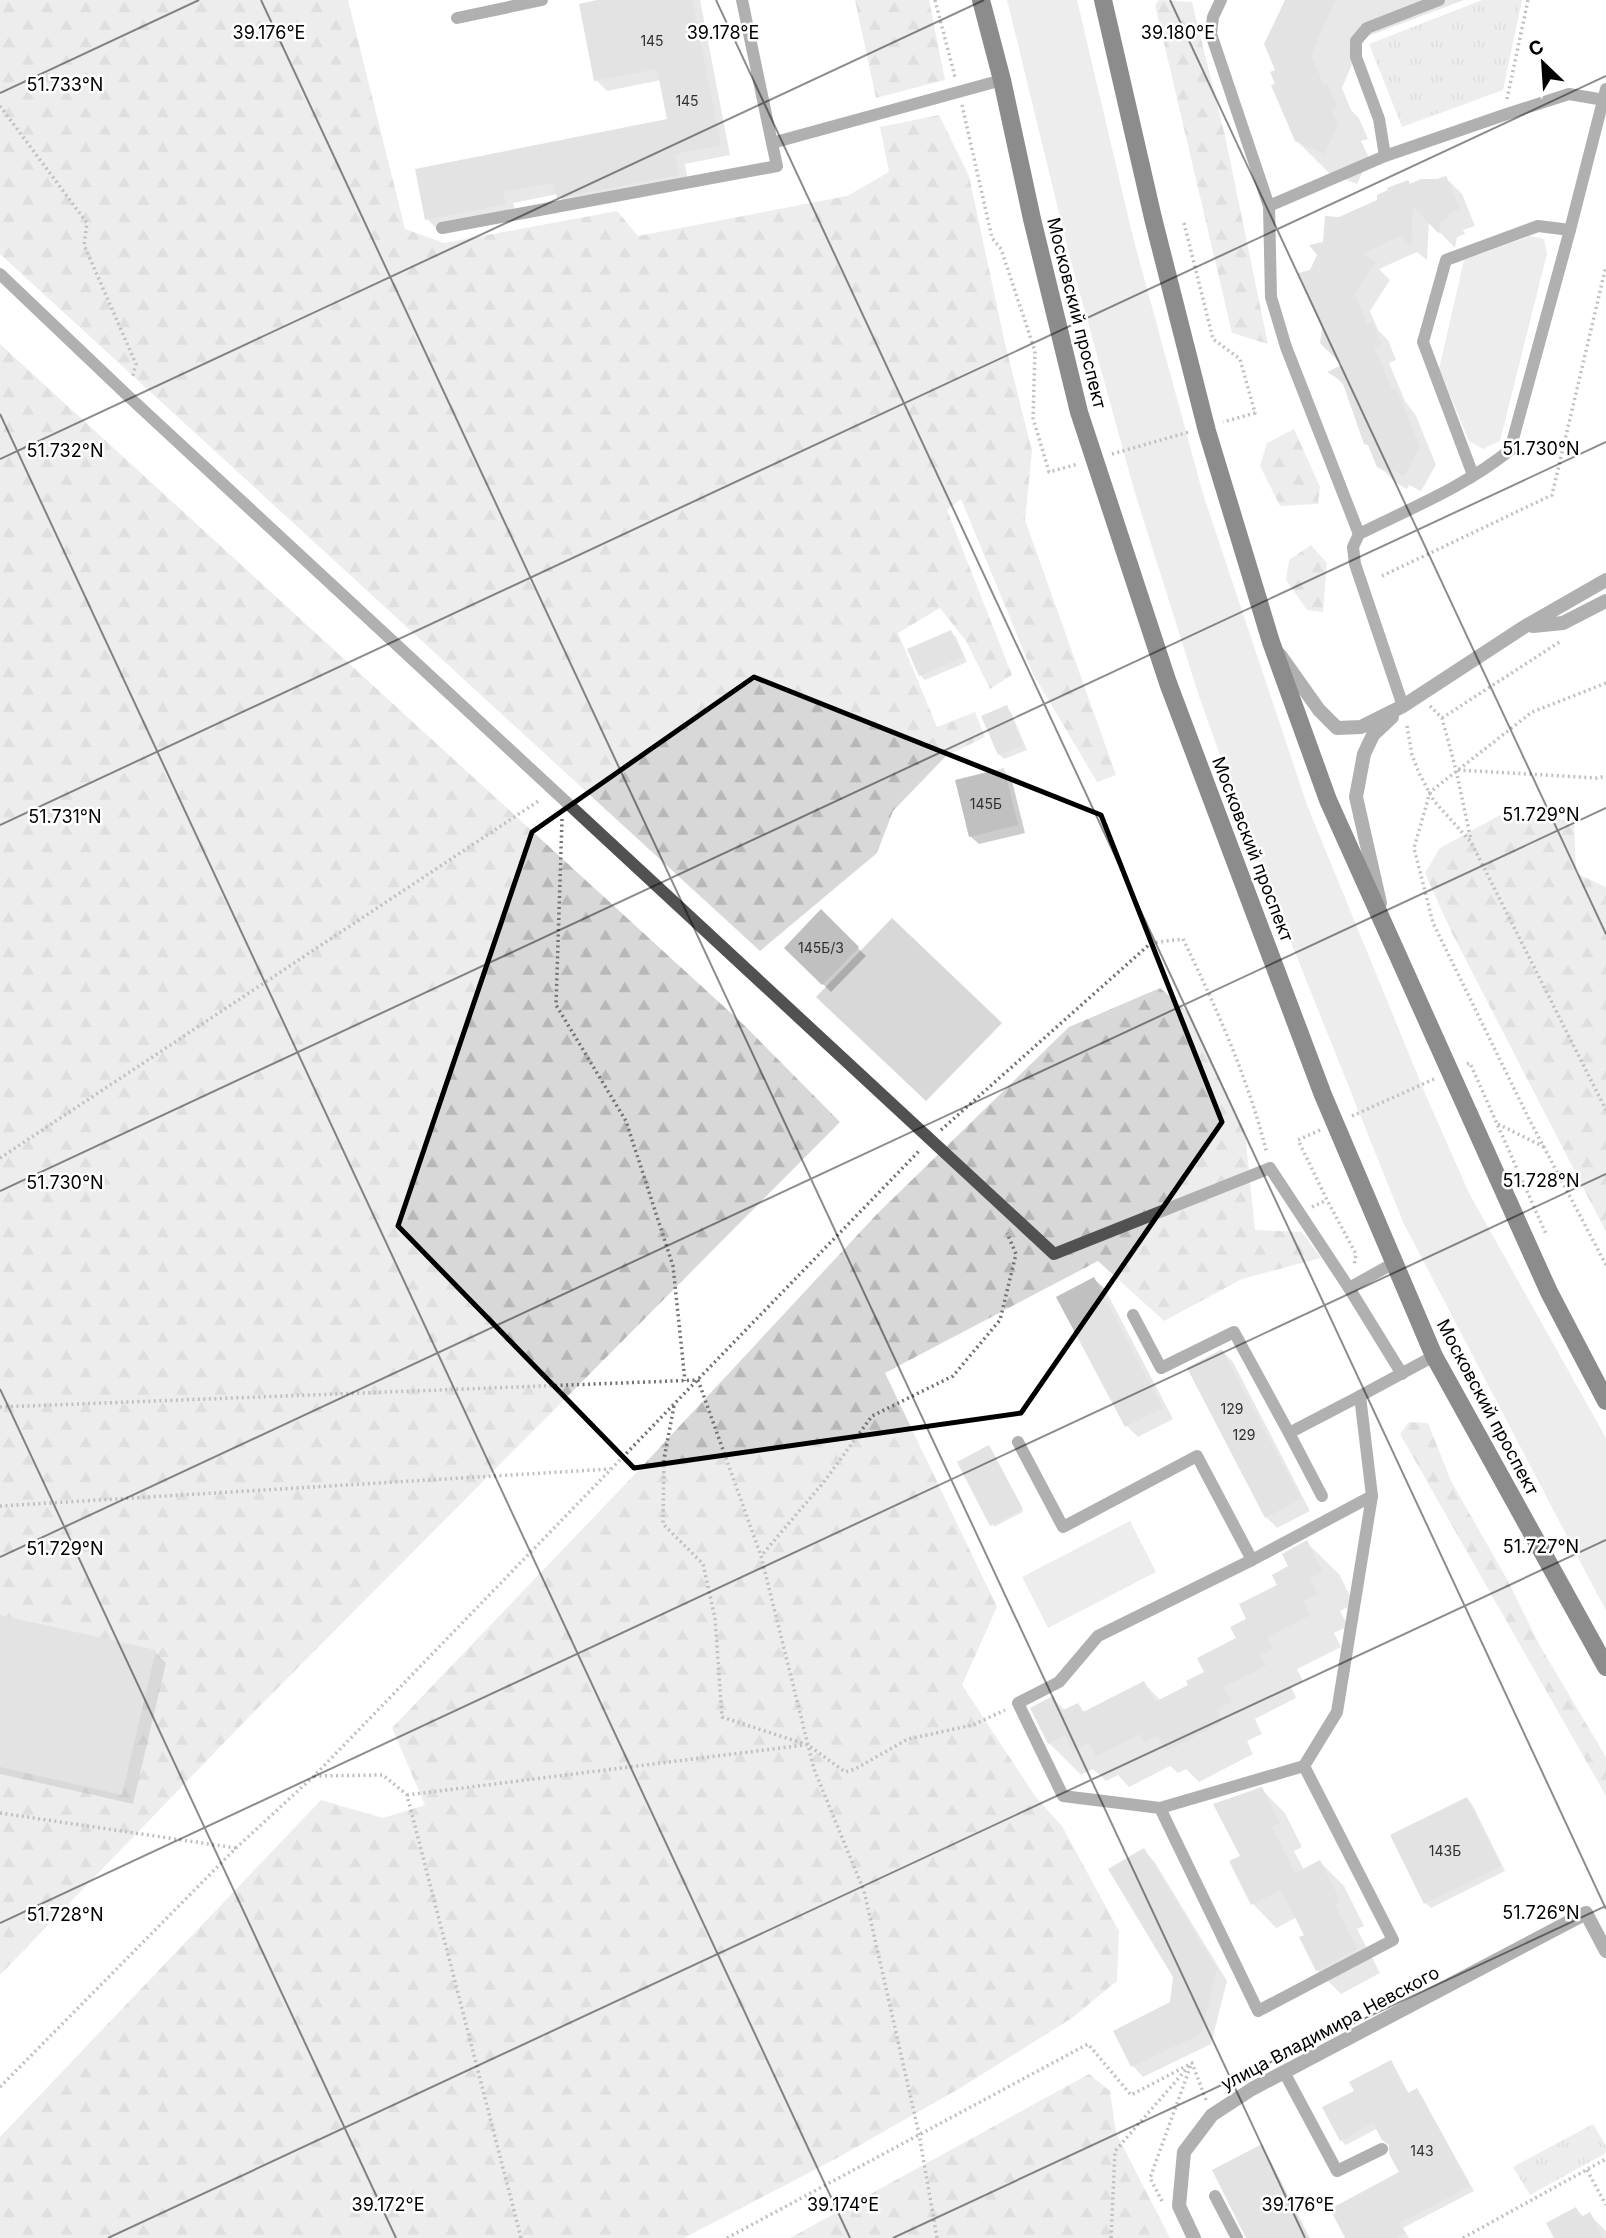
<svg xmlns="http://www.w3.org/2000/svg" width="1606" height="2238" font-family="Inter,sans-serif">
	<style>
		.grass { fill: #d8d8d8 }
		.forest { fill: url(#forest-firs) }
		.park { fill: url(#park-tufts) }
		.shadow { fill: #0003 }
		.building { fill: #c0c0c0 }
		.lines { fill: none; stroke-linecap: round; stroke-linejoin: round }
		.path { stroke: #737373; stroke-width: 3.5; stroke-dasharray: 2 3.5; stroke-linecap: butt }
		.service { stroke: #515151; stroke-width: 12 }
		.minor { stroke: #515151; stroke-width: 14 }
		.primary { stroke: #000; stroke-width: 18 }
		.marked { fill: none; stroke: #000; stroke-width: 5; stroke-linejoin: round }
		.ticks { fill: none; stroke: #000; stroke-width: 2; stroke-opacity: 0.45 }
		.labels { text-anchor: middle; dominant-baseline: central; stroke-width: 5; stroke-linejoin: round; paint-order: stroke }
		.number-label { font-size: 14px; fill: #303030 }
		.street-label { font-size: 18px; fill: #000; stroke: #fff }
		.ticks-label { font-size: 18px; text-anchor: middle; fill: #000; stroke: #fff; stroke-width: 5; stroke-linejoin: round; paint-order: stroke }
	</style>
	<defs>
		<pattern id="forest-firs" width="22" height="20" patternUnits="userSpaceOnUse" patternTransform="scale(1.75)"><rect width="22" height="20" fill="#d8d8d8"/><path d="M5 1l3.5 6h-7zM16 11l3.5 6h-7z" fill="#b8b8b8"/></pattern>
		<pattern id="park-tufts" width="24" height="20" patternUnits="userSpaceOnUse" patternTransform="scale(1.75)"><rect width="24" height="20" fill="#d8d8d8"/><path d="M3 7l-1-3M5 7V3M7 7l1-3M15 17l-1-3M17 17v-4M19 17l1-3" fill="none" stroke="#b8b8b8"/></pattern>
	</defs>
	<rect width="100%" height="100%" fill="#fff"/>
	<g class="grass">
		<path d="M1007 0H1077L1133 237 1203 494 1307 805 1427 1098 1469 1193 1606 1438V1611L1403 1222 1248 835 1198 693 1135 493 1069 254Z"/>
		<path d="M1530 236 1544 239 1547 254 1500 441 1483 449 1469 441 1439 369 1464 260Z"/>
		<path d="M892 918 1002 1023 926 1101 816 997Z"/>
		<path d="M1130 1521 1156 1572 1048 1628 1022 1577Z"/>
	</g>
	<g class="forest">
		<path d="M0 0H348L405 229 444 243 617 211 638 236 847 196 889 172 880 127 939 115 969 176 1004 339 1032 451 1025 520 1116 775 1097 782 1033 674 961 499 947 510 1012 675 990 689 966 641 940 608 898 633 937 727 975 712 985 737 946 756 893 811 877 853 760 951 0 254Z"/>
		<path d="M855 0H929L945 80 876 98Z"/>
		<path d="M1159 0 1192 2 1225 136 1268 344 1232 333 1155 5Z"/>
		<path d="M0 344 745 1026 840 1122 246 1720 0 1975Z"/>
		<path d="M1294 429 1320 487 1318 504 1280 506 1260 466 1267 443Z"/>
		<path d="M1311 545 1327 563 1323 612 1307 610 1286 580 1289 560Z"/>
		<path d="M1500 815 1574 820 1576 873 1606 887V1232L1451 931 1425 873 1440 848Z"/>
		<path d="M1160 988 1190 1014 1245 1133 1255 1230 1302 1232 1321 1258 1242 1279 1164 1321 1098 1261 885 1373 997 1607 962 1685 1035 1796 1062 1826 1119 1931 1117 1981 1072 2018 962 2087 839 2157 684 2238H0V2137L321 1800 383 1818 425 1805 392 1728 636 1473 877 1214 1069 1027Z"/>
		<path d="M1409 1422 1428 1423 1451 1481 1508 1581 1540 1646 1606 1757V1796L1400 1434Z"/>
		<path d="M1089 2074 1110 2091 1116 2133 1170 2238H790Z"/>
	</g>
	<g class="park">
		<path d="M1482 0H1522L1503 90 1402 127 1369 44Z"/>
		<path d="M1593 2124 1606 2146V2153L1530 2195 1513 2167Z"/>
	</g>
	<g class="shadow">
		<path d="M605 0H700L730 155 685 164 689 186 569 208 558 194 513 203 516 215 438 230 427 219 669 121 661 80 607 91 596 80Z"/>
		<path d="M1287 0H1464L1363 38 1342 88 1351 110 1359 118 1368 139 1361 141 1369 158 1357 184 1329 173 1296 140 1278 84 1277 71Z"/>
		<path d="M1446 178 1462 194 1475 226 1463 230 1465 234 1457 237 1455 248 1429 221 1427 260 1417 252 1379 269 1390 280 1370 311 1378 330 1388 340 1396 360 1389 363 1405 401 1416 416 1436 465 1421 491 1409 485 1407 489 1396 483 1379 466 1371 449 1366 443 1347 388 1330 372 1345 366 1324 328 1311 272 1339 219 1411 185Z"/>
		<path d="M951 632 956 637 967 662 925 680 920 675 909 650Z"/>
		<path d="M1006 708 1011 712 1027 750 1004 759 999 754Z"/>
		<path d="M1003 770 1011 777 1025 833 979 844 971 837Z"/>
		<path d="M821 912 866 956 831 992 786 948Z"/>
		<path d="M1094 1279 1105 1289 1173 1419 1138 1437 1127 1426 1059 1298Z"/>
		<path d="M1222 1351 1233 1362 1310 1511 1277 1528 1266 1517Z"/>
		<path d="M991 1449 1023 1512 994 1527 959 1463Z"/>
		<path d="M1307 1543 1339 1574 1354 1604 1340 1611 1348 1626 1334 1633 1341 1647 1297 1669 1303 1681 1291 1687 1296 1698 1255 1719 1262 1734 1247 1741 1253 1754 1199 1782 1186 1769 1178 1773 1170 1766 1129 1787 1118 1775 1106 1781 1093 1769 1081 1775 1049 1743 1053 1699 1066 1711 1078 1705 1085 1713 1144 1683 1161 1701 1191 1686 1238 1639 1248 1619 1280 1586Z"/>
		<path d="M0 1616 155 1652 166 1663 133 1804 0 1774Z"/>
		<path d="M1261 1789 1285 1813 1302 1847 1294 1851 1304 1870 1320 1862 1344 1886 1364 1926 1357 1929 1380 1973 1341 1994 1317 1970 1306 1936 1297 1917 1276 1928 1253 1904 1242 1857Z"/>
		<path d="M1467 1799 1472 1804 1505 1871 1431 1908 1426 1903Z"/>
		<path d="M1143 1850 1154 1861 1227 1981 1211 2044 1143 2077 1133 2066 1115 2032 1171 2003 1175 1976Z"/>
		<path d="M1391 2063 1409 2094 1416 2090 1421 2095 1474 2191 1403 2228 1409 2238H1347L1401 2173 1391 2146 1378 2128 1346 2145 1341 2140 1356 2091Z"/>
		<path d="M1261 2147 1266 2152 1310 2238H1248Z"/>
		<path d="M1576 2209 1584 2217 1589 2214 1606 2231V2238H1556Z"/>
	</g>
	<g class="building">
		<path d="M597 0H692L721 145 675 154 679 175 557 198 553 183 503 192 506 204 425 220 415 169 667 119 657 69 594 81 579 4Z"/>
		<path d="M1285 0H1335L1311 55 1324 86 1328 84 1337 107 1331 109 1338 125 1325 154 1295 141 1271 85 1275 84 1270 72 1275 70 1264 44Z"/>
		<path d="M1446 176 1460 209 1448 214 1449 217 1441 221 1439 234 1413 206 1411 246 1399 236 1362 254 1375 262 1355 294 1367 324 1372 322 1381 344 1374 347 1392 389 1397 390 1400 397 1420 447 1404 476 1392 470 1391 474 1377 467 1368 445 1364 444 1342 381 1327 372 1342 365 1320 343 1322 328 1298 273 1310 270 1317 255 1309 245 1323 242 1325 216 1339 217 1377 200V195L1388 190 1387 188 1408 180 1410 184 1421 179H1437Z"/>
		<path d="M951 630 963 657 919 676 907 649Z"/>
		<path d="M1007 705 1023 745 998 755 981 716Z"/>
		<path d="M1004 768 1018 825 969 837 955 780Z"/>
		<path d="M821 909 859 947 822 985 784 948Z"/>
		<path d="M1094 1277 1163 1408 1125 1427 1056 1297Z"/>
		<path d="M1222 1349 1301 1499 1265 1518 1187 1368Z"/>
		<path d="M989 1445 1023 1509 990 1526 957 1462Z"/>
		<path d="M1307 1540 1323 1572 1310 1579 1318 1594 1303 1601 1310 1615 1267 1637 1273 1649 1260 1655 1266 1666 1224 1687 1232 1702 1216 1709 1223 1722 1166 1751 1158 1736 1144 1742 1140 1734 1096 1756 1089 1742 1073 1751 1065 1735 1048 1744 1030 1708 1053 1696 1061 1711 1078 1703 1083 1712 1144 1681 1155 1702 1188 1685 1186 1681 1204 1672 1197 1658 1236 1638 1230 1627 1246 1619 1239 1604 1277 1585 1272 1575 1288 1566 1282 1554Z"/>
		<path d="M0 1615 156 1650 122 1795 0 1767Z"/>
		<path d="M1262 1787 1280 1823 1272 1827 1295 1873 1320 1860 1341 1902 1335 1905 1357 1949 1316 1971 1299 1937 1304 1935 1281 1890 1251 1905 1229 1861 1240 1856 1213 1804Z"/>
		<path d="M1467 1797 1501 1866 1424 1904 1390 1835Z"/>
		<path d="M1144 1848 1217 1969 1201 2034 1131 2067 1113 2031 1170 2002 1173 1977 1108 1869Z"/>
		<path d="M1391 2060 1408 2093 1417 2088 1470 2186 1400 2223 1405 2233 1396 2238H1345L1330 2209 1399 2172 1389 2154V2145L1382 2140 1373 2123 1340 2141 1322 2107 1354 2091 1349 2082Z"/>
		<path d="M1262 2144 1309 2238H1246L1212 2170Z"/>
		<path d="M1576 2207 1581 2217 1590 2212 1603 2238H1554L1546 2223Z"/>
	</g>
	<g class="lines">
		<g class="path">
			<path d="M935 0 955 77"/>
			<path d="M1507 99 1528 0"/>
			<path d="M962 105 992 238 1001 249 1035 351 1033 418 1049 472 1078 464"/>
			<path d="M0 106 87 223 84 245 136 364 132 379"/>
			<path d="M1184 223 1213 339 1240 359 1255 413 1223 422"/>
			<path d="M1112 454 1189 432"/>
			<path d="M1382 576 1552 495 1606 266"/>
			<path d="M1606 683 1532 712 1430 792 1414 848 1433 923 1528 1117 1606 1265"/>
			<path d="M1430 706 1442 718 1456 770 1471 840"/>
			<path d="M1442 718 1561 641"/>
			<path d="M1407 726 1412 755 1419 773 1434 801 1471 842 1606 1110"/>
			<path d="M1458 770 1597 778 1606 776"/>
			<path d="M562 819 556 1005 626 1121 673 1266 685 1381"/>
			<path d="M1467 1064 1470 1063 1546 1234"/>
			<path d="M1352 1116 1434 1079"/>
			<path d="M1498 1124 1544 1147"/>
			<path d="M941 1130 1151 943 1183 939C1216 1007 1249 1080 1267 1154"/>
			<path d="M1320 1130 1298 1140 1327 1200 1356 1254 1354 1266"/>
			<path d="M0 1158 540 800"/>
			<path d="M1312 1207 1327 1200"/>
			<path d="M674 1406 664 1459 663 1524 703 1564 715 1618 722 1717 808 1745 845 1772 855 1769 908 1739 973 1725 1005 1710"/>
			<path d="M0 1407 698 1380 761 1556"/>
			<path d="M0 1506 610 1469"/>
			<path d="M314 1776 383 1775 407 1795 521 2238"/>
			<path d="M407 1795 804 1745"/>
			<path d="M0 1813 236 1848"/>
			<path d="M0 2087 236 1848 314 1776 920 1150"/>
			<path d="M1587 2170 1606 2205"/>
			<path d="M1162 2201 1150 2178 1191 2065"/>
			<path d="M727 2238 1088 2044 1131 2095 1192 2063 1206 2100"/>
			<path d="M937 2238 919 2134 864 1891 814 1769 761 1556 823 1483 872 1416 953 1376 1000 1320 1016 1254 1007 1233"/>
			<path d="M1111 2238 1115 2151 1190 2065"/>
			<path d="M1463 2238 1606 2159"/>
		</g>
		<g class="service">
			<path d="M742 0 772 143 1002 80"/>
			<path d="M1221 0 1213 17 1211 34 1269 206 1271 297 1286 347 1359 534"/>
			<path d="M457 18 542 0"/>
			<path d="M1385 156 1379 119 1356 57V41L1367 28 1439 0"/>
			<path d="M1269 206 1385 156 1504 115 1569 94 1604 100"/>
			<path d="M442 228 777 166 772 143"/>
			<path d="M0 274 127 395 1054 1254 1270 1168 1349 1288 1402 1374"/>
			<path d="M1473 475 1423 342 1446 260 1538 226 1570 230"/>
			<path d="M1403 706 1355 564 1353 547 1359 534C1409 509 1466 486 1510 450L1570 230 1606 89"/>
			<path d="M1349 1288 1394 1263"/>
			<path d="M1133 1315 1161 1368 1234 1332 1289 1433 1360 1396"/>
			<path d="M1289 1433 1322 1496"/>
			<path d="M1018 1442 1063 1527 1197 1456 1252 1560 1372 1496"/>
			<path d="M1252 1560 1098 1636 1059 1682 1018 1703 1063 1796 1160 1808 1258 2011 1393 1940 1304 1766 1337 1712 1372 1496 1360 1396 1434 1356"/>
			<path d="M1160 1808 1304 1766"/>
			<path d="M1284 2072 1337 2171 1382 2149"/>
			<path d="M1215 2196 1237 2238"/>
		</g>
		<g class="minor">
			<path d="M1533 626 1563 623 1606 601"/>
			<path d="M1280 655 1319 710 1337 728 1361 727 1403 706 1524 627 1606 580"/>
			<path d="M1380 903 1356 797 1364 754 1373 735 1392 717"/>
			<path d="M1194 2238 1179 2206 1184 2152 1212 2115 1252 2089 1586 1913 1606 1951"/>
		</g>
		<g class="primary">
			<path d="M981 0 1002 80 1032 219 1079 412 1168 683 1323 1095 1434 1356 1606 1667"/>
			<path d="M1103 0 1153 218 1207 431 1271 642 1328 800 1549 1292 1606 1401"/>
		</g>
	</g>
	<path d="M0 0H1606V2238H0ZM754 677 1101 815 1222 1122 1021 1413 634 1468 398 1226 532 832Z" fill="#fff" fill-opacity=".55" fill-rule="evenodd"/>
	<path class="marked" d="M754 677 1101 815 1222 1122 1021 1413 634 1468 398 1226 532 832Z"/>
	<path class="ticks" d="M261 0 1305 2238M716 0 1606 1909M1170 0 1606 934M0 93 199 0M0 414 850 2238M0 459 984 0M0 825 1606 76M0 1191 1606 442M0 1389 396 2238M0 1557 1606 808M0 1923 1606 1174M108 2238 1606 1540M893 2238 1606 1906"/>
	<g class="labels">
		<g class="number-label">
			<text x="652" y="40">145</text>
			<text x="687" y="100">145</text>
			<text x="986" y="803">145Б</text>
			<text x="821" y="947">145Б/3</text>
			<text x="1232" y="1408">129</text>
			<text x="1244" y="1434">129</text>
			<text x="1445" y="1850">143Б</text>
			<text x="1422" y="2150">143</text>
		</g>
		<g class="street-label">
			<text transform="translate(1077 313) rotate(76)">Московский проспект</text>
			<text transform="translate(1253 849) rotate(69)">Московский проспект</text>
			<text transform="translate(1488 1407) rotate(62)">Московский проспект</text>
			<text transform="translate(1330 2028) rotate(-28)">улица Владимира Невского</text>
		</g>
	</g>
	<g class="ticks-label">
		<text x="723" y="39">39.178°E</text>
		<text x="269" y="39">39.176°E</text>
		<text x="1178" y="39">39.180°E</text>
		<text x="65" y="91">51.733°N</text>
		<text x="1541" y="455">51.730°N</text>
		<text x="65" y="457">51.732°N</text>
		<text x="1541" y="821">51.729°N</text>
		<text x="65" y="823">51.731°N</text>
		<text x="1541" y="1187">51.728°N</text>
		<text x="65" y="1189">51.730°N</text>
		<text x="1541" y="1553">51.727°N</text>
		<text x="65" y="1555">51.729°N</text>
		<text x="1541" y="1919">51.726°N</text>
		<text x="65" y="1921">51.728°N</text>
		<text x="388" y="2211">39.172°E</text>
		<text x="843" y="2211">39.174°E</text>
		<text x="1298" y="2211">39.176°E</text>
	</g>
	<g transform="translate(1543 63) rotate(335)" stroke="#ffffff" stroke-width="5" paint-order="stroke">
	<path d="M0-5L12 26L0 18L-12 26Z" fill="#000000"/>
	<text y="-10" font-size="19" font-weight="bold" text-anchor="middle" fill="#000000">С</text>
	</g>
</svg>
